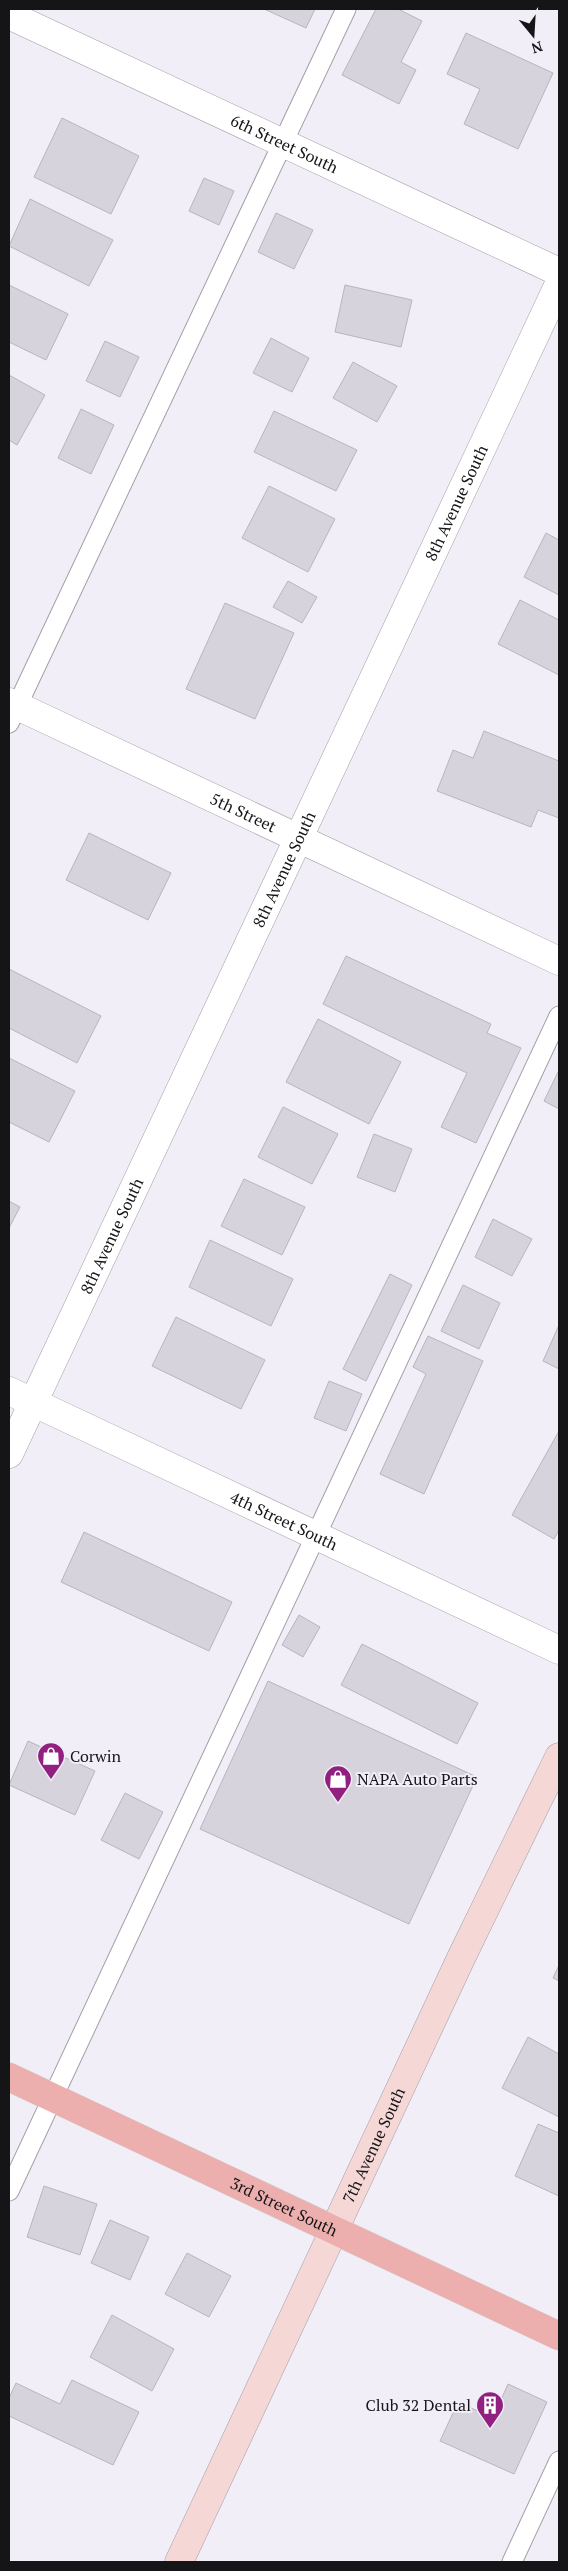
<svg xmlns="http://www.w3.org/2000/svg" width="568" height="2571" font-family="'PT Serif',serif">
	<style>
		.building { fill: #d7d3dd; stroke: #b9b5bf }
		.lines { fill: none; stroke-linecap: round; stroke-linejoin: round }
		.lane-casing { stroke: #a39fa8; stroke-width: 21 }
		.street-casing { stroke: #a39fa8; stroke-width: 29 }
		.secondary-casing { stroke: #a39fa8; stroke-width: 29 }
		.primary-casing { stroke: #d0d0d1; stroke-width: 29 }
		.lane { stroke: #fff; stroke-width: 19 }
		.street { stroke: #fff; stroke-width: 28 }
		.secondary { stroke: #f5d7d6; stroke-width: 28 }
		.primary { stroke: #ecafae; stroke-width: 28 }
		.labels { text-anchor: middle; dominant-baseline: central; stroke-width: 4; stroke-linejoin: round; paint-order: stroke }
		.street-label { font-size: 16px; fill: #151417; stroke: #f2eef8 }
		.poi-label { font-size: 16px; fill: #151417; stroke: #f2eef8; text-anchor: start }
	</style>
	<rect width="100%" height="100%" fill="#f2eef8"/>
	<g class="building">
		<path d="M264 9H315L306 28Z"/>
		<path d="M376 9H398L422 21 401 62 416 70 399 104 342 75Z"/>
		<path d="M466 33 553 73 518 149 464 124 480 89 447 74Z"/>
		<path d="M62 118 139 156 111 214 34 177Z"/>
		<path d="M204 178 234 191 219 225 189 211Z"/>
		<path d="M30 199 113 240 89 286 9 246Z"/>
		<path d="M276 213 313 230 294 269 258 252Z"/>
		<path d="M9 285 68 314 46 360 9 342Z"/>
		<path d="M345 285 412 300 401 347 335 332Z"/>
		<path d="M271 338 309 358 292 392 253 373Z"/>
		<path d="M105 341 139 357 120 397 86 381Z"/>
		<path d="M353 362 397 386 377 422 333 398Z"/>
		<path d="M9 375 45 395 17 445 9 440Z"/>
		<path d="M81 409 114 425 91 474 58 458Z"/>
		<path d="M274 411 357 450 336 491 254 452Z"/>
		<path d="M269 486 335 519 308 572 242 538Z"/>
		<path d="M546 533 559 540V595L524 577Z"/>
		<path d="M288 581 317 597 302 623 273 607Z"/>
		<path d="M520 600 559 620V675L498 644Z"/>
		<path d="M225 603 294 633 255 719 186 689Z"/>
		<path d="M484 731 559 761V818L538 810 531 827 437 791 453 750 473 758Z"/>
		<path d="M89 833 171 873 148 920 66 880Z"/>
		<path d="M346 956 491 1024 487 1033 521 1048 476 1143 441 1127 467 1073 323 1004Z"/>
		<path d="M9 969 101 1016 77 1063 9 1028Z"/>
		<path d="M318 1019 401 1062 369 1124 286 1082Z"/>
		<path d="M9 1058 75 1091 49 1142 9 1122Z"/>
		<path d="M559 1070V1109L544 1101Z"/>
		<path d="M283 1107 338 1134 312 1184 258 1157Z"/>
		<path d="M374 1134 412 1149 395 1192 357 1177Z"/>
		<path d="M244 1179 305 1207 282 1255 221 1226Z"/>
		<path d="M9 1201 20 1207 9 1228Z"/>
		<path d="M493 1219 532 1239 512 1276 475 1257Z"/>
		<path d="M210 1240 293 1279 271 1326 189 1287Z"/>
		<path d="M390 1274 412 1285 366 1381 343 1369Z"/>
		<path d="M463 1285 500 1303 479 1349 441 1331Z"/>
		<path d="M176 1317 265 1360 241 1409 152 1366Z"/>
		<path d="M559 1325V1369L543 1361Z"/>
		<path d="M428 1336 483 1361 424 1494 380 1474 426 1374 413 1367Z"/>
		<path d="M329 1381 362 1394 346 1431 314 1418Z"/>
		<path d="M559 1431V1530L554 1539 512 1515Z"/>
		<path d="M84 1532 232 1602 209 1651 61 1582Z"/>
		<path d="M299 1615 320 1627 303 1657 282 1645Z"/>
		<path d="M362 1644 478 1703 457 1744 341 1685Z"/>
		<path d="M268 1681 477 1777 409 1924 200 1829Z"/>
		<path d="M28 1741 95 1771 75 1815 9 1785Z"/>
		<path d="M125 1793 163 1812 139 1859 101 1840Z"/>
		<path d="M559 1965V1981L553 1978Z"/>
		<path d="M528 2037 559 2054V2117L502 2088Z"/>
		<path d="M538 2124 559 2133V2196L515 2176Z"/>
		<path d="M44 2186 97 2204 80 2255 27 2237Z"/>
		<path d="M110 2220 149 2237 130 2280 91 2263Z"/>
		<path d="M187 2253 231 2276 209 2317 165 2294Z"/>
		<path d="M112 2315 174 2349 152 2391 90 2357Z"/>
		<path d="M72 2380 139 2412 113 2465 9 2416V2398L16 2383 60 2404Z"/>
		<path d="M508 2384 547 2402 514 2474 440 2441 458 2402 493 2418Z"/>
	</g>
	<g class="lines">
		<g class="lane-casing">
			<g id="lane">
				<path d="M9 723 346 9"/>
				<path d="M9 2191 559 1016"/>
				<path d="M512 2562 559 2461"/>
			</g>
		</g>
		<g class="street-casing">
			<g id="street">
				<path id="s1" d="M9 15 559 272"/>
				<path id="s2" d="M9 702 559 961"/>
				<path id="s3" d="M9 1391 559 1650"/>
				<path id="s4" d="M9 1454 559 284"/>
			</g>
		</g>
		<g class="secondary-casing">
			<g id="secondary">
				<path id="s5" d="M179 2562 462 1956 559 1757"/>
			</g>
		</g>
		<g class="primary-casing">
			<g id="primary">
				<path id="s6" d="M9 2077 559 2336"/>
			</g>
		</g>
		<use href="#lane" class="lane"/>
		<use href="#street" class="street"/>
		<use href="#secondary" class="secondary"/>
		<use href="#primary" class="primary"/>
	</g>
	<defs>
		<g id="shop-pin" transform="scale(1.4375)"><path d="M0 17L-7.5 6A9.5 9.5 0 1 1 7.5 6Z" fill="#912081" stroke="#f2eef8"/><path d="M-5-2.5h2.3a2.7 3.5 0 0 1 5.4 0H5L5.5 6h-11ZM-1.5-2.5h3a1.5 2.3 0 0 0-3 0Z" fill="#fff"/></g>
		<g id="building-pin" transform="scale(1.4375)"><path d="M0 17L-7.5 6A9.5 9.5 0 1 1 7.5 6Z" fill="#912081" stroke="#f2eef8"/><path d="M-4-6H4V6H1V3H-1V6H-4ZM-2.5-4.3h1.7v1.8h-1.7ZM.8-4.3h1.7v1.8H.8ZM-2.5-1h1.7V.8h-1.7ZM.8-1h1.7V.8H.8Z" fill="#fff"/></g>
	</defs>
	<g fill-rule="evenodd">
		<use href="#shop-pin" x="51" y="1756"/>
		<use href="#shop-pin" x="338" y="1779"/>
		<use href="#building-pin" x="490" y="2405"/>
	</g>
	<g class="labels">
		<g class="street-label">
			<text stroke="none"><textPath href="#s1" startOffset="304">6th Street South</textPath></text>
			<text stroke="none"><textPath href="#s4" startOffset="1051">8th Avenue South</textPath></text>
			<text stroke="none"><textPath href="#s2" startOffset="259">5th Street</textPath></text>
			<text stroke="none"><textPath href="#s4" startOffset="646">8th Avenue South</textPath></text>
			<text stroke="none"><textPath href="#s4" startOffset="241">8th Avenue South</textPath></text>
			<text stroke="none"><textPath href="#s3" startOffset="304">4th Street South</textPath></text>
			<text stroke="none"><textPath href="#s5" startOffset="460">7th Avenue South</textPath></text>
			<text stroke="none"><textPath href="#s6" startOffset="304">3rd Street South</textPath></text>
		</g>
		<g class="poi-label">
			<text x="70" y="1756">Corwin</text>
			<text x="357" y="1779">NAPA Auto Parts</text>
			<text x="471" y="2405" text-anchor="end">Club 32 Dental</text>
		</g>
	</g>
	<rect width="568" height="2571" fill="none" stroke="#151417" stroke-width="20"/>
	<g transform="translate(533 35) rotate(162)" stroke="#f2eef8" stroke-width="4" paint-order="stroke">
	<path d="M0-4L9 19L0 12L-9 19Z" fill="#151417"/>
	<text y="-8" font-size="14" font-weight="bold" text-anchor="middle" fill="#151417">N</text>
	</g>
</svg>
